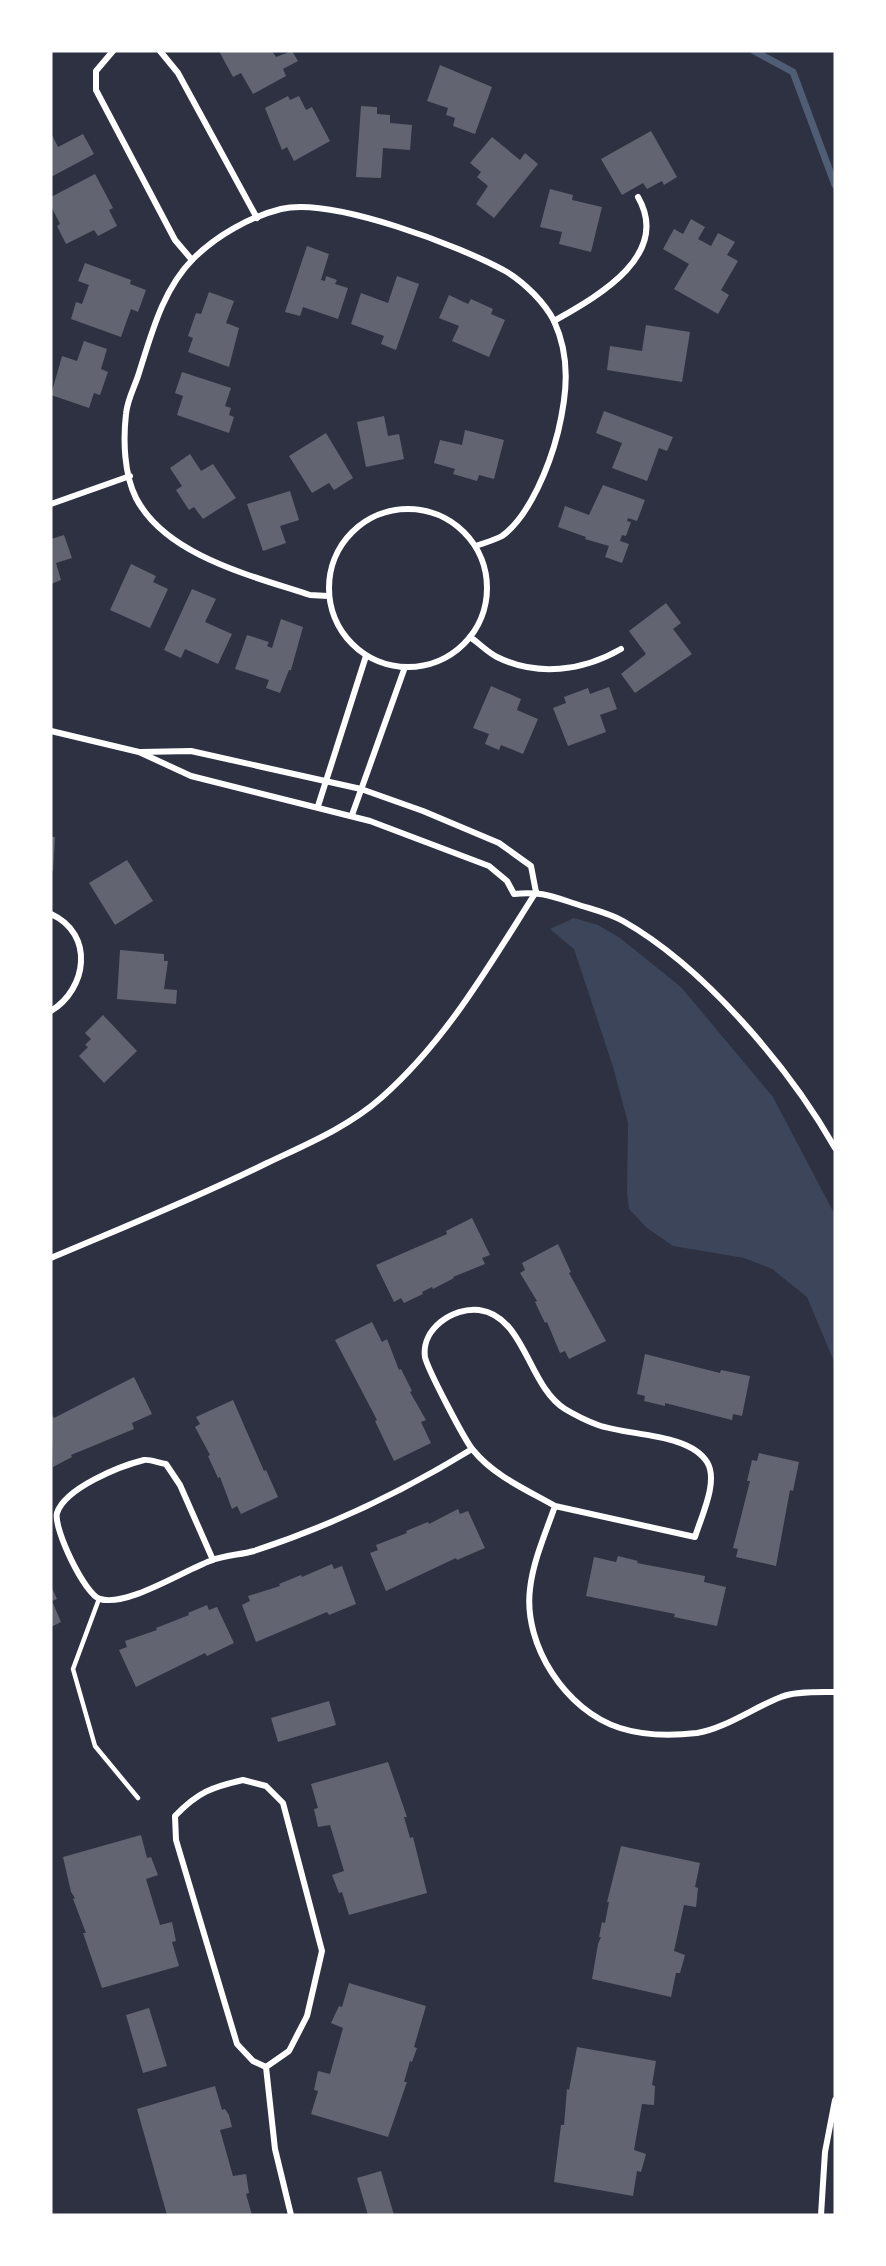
<svg xmlns="http://www.w3.org/2000/svg" width="886" height="2266" font-family="Overpass,sans-serif">
	<style>
		.green { fill: #3c4559 }
		.lines { fill: none; stroke-linecap: round; stroke-linejoin: round }
		.stream { stroke: #4f5d75; stroke-width: 7 }
		.building { fill: #626471 }
		.service { stroke: #fff; stroke-width: 4.5 }
		.minor { stroke: #fff; stroke-width: 6 }
	</style>
	<rect width="100%" height="100%" fill="#2d3142"/>
	<path class="green" d="M574 918 598 925 620 938 681 987 773 1097 835 1215V1364L807 1297 772 1269 744 1258 673 1246 647 1228 629 1209 627 1192 628 1123 613 1067 574 949 550 929Z"/>
	<g class="lines">
		<path class="stream" d="M754 51 793 72 835 185"/>
	</g>
	<g class="building">
		<path d="M219 51H272L276 57 292 51 298 61 283 69 286 76 253 94 241 73 233 77Z"/>
		<path d="M440 65 492 87 475 134 453 126 455 118 446 115 448 108 427 101Z"/>
		<path d="M288 96 290 100 299 96 306 110 312 107 330 141 294 161 287 147 282 150 265 108Z"/>
		<path d="M361 106 377 107V114L390 115V123L412 125 410 150 383 148 381 178 356 177Z"/>
		<path d="M651 131 677 177 664 185 662 181 647 189 643 183 622 195 601 159Z"/>
		<path d="M51 133 58 147 83 134 94 154 51 177Z"/>
		<path d="M492 137 520 160 525 153 538 164 494 218 476 204 488 186 477 177 481 172 470 163Z"/>
		<path d="M95 174 113 208 109 210 117 226 98 236 94 230 66 244 57 226 60 224 51 206V197Z"/>
		<path d="M550 189 573 195 572 200 602 207 591 252 559 244 562 232 540 227Z"/>
		<path d="M691 219 705 227 698 239 711 246 718 233 735 242 727 255 738 261 721 290 729 295 718 314 674 289 689 264 663 249 674 229 683 234Z"/>
		<path d="M307 246 329 254 321 280 325 281 326 276 337 280 335 284 348 288 338 319 303 307 300 316 285 312Z"/>
		<path d="M85 263 131 280 130 284 146 290 138 312 131 309 121 337 71 319 76 302 82 304 89 285 78 281Z"/>
		<path d="M397 276 419 284 396 350 381 344 384 336 351 324 361 293 388 303Z"/>
		<path d="M209 292 234 301 226 323 239 328 229 367 188 352 193 338 188 336 196 313 201 314Z"/>
		<path d="M449 295 468 304 471 299 493 309 491 314 505 320 489 357 452 341 459 326 439 318Z"/>
		<path d="M646 325 690 332 682 382 607 370 610 346 642 351Z"/>
		<path d="M84 341 107 349 101 369 108 372 100 395 94 393 89 408 51 395 62 356 77 361Z"/>
		<path d="M182 372 231 388 225 406 231 408 229 415 234 417 229 433 177 415 183 396 175 393Z"/>
		<path d="M604 411 673 437 667 451 659 448 647 481 612 468 622 443 596 433Z"/>
		<path d="M384 416 388 436 399 434 404 459 366 467 357 422Z"/>
		<path d="M465 430 504 440 494 479 479 475 477 481 453 474 455 469 434 463 440 440 462 445Z"/>
		<path d="M326 433 353 478 334 490 329 483 312 493 289 456Z"/>
		<path d="M190 454 201 471 213 464 236 498 203 519 194 507 189 510 176 490 182 486 170 468Z"/>
		<path d="M603 485 645 500 637 521 628 518 627 521 631 522 626 536 622 535 620 541 629 544 622 563 605 557 609 546 585 539 586 537 558 527 565 506 589 515Z"/>
		<path d="M290 491 299 520 280 526 286 543 263 551 247 504Z"/>
		<path d="M64 535 72 558 56 563 61 580 51 584V539Z"/>
		<path d="M131 564 156 576 153 582 168 589 150 628 110 610Z"/>
		<path d="M192 589 216 599 205 622 232 634 218 664 185 649 181 658 164 650Z"/>
		<path d="M666 603 681 623 673 629 692 654 635 693 621 674 646 654 629 631Z"/>
		<path d="M281 619 303 627 291 670H289L280 693 266 688 269 680 235 669 247 635 269 642 267 646 272 648Z"/>
		<path d="M491 686 521 699 517 710 538 719 523 754 501 745 499 750 485 744 489 734 473 728Z"/>
		<path d="M609 687 617 709 600 715 606 732 568 746 553 708 566 703 564 697 588 688 590 694Z"/>
		<path d="M51 837H55L53 871H51Z"/>
		<path d="M127 860 153 901 115 925 89 883Z"/>
		<path d="M120 950 164 954V961H168L164 989 177 990 176 1004 117 999Z"/>
		<path d="M103 1015 137 1051 104 1083 79 1056 88 1047 85 1045 91 1039 85 1033Z"/>
		<path d="M472 1218 490 1255 482 1258 485 1264 453 1277 454 1278 433 1289 432 1287 422 1292 423 1294 404 1303 401 1298 394 1302 376 1265 447 1234 446 1231Z"/>
		<path d="M558 1244 571 1272 569 1273 606 1341 569 1359 565 1351 560 1353 547 1322 545 1323 535 1302 537 1301 520 1273 525 1270 522 1263Z"/>
		<path d="M372 1322 382 1342 387 1339 399 1370 401 1369 412 1391 410 1392 426 1420 421 1422 431 1443 394 1461 375 1421 377 1420 335 1340Z"/>
		<path d="M645 1354 720 1373 721 1370 750 1376 742 1416 733 1414 732 1420 665 1403V1406L644 1401 645 1396 637 1394Z"/>
		<path d="M134 1377 152 1414 132 1423 134 1429 71 1455 72 1457 53 1467 51 1412 54 1418Z"/>
		<path d="M233 1400 264 1471 266 1470 278 1497 241 1514 237 1506 232 1509 220 1477 218 1478 208 1456 210 1455 195 1427 200 1424 196 1417Z"/>
		<path d="M759 1453 799 1462 793 1491 790 1490 776 1566 736 1557 738 1549 733 1548 750 1481H747L752 1460 757 1461Z"/>
		<path d="M458 1509 460 1514 468 1511 485 1548 457 1560 456 1558 386 1591 370 1553 378 1550 376 1545 407 1533 406 1531 428 1522 429 1524Z"/>
		<path d="M618 1556 638 1561 637 1563 705 1576 704 1582 726 1587 717 1626 674 1617 675 1614 586 1596 594 1557 616 1562Z"/>
		<path d="M332 1564 334 1569 342 1566 356 1604 329 1615 327 1612 256 1642 242 1605 250 1601 248 1596 280 1586 279 1584 301 1575 302 1577Z"/>
		<path d="M51 1586 57 1599 52 1601 61 1622 51 1627Z"/>
		<path d="M207 1605 209 1610 217 1607 234 1643 207 1656 205 1653 136 1687 119 1650 127 1647 125 1641 157 1630 156 1628 189 1615 188 1613Z"/>
		<path d="M329 1701 336 1725 278 1742 271 1718Z"/>
		<path d="M388 1762 407 1817H404L410 1838 413 1837 427 1893 349 1915 342 1892 339 1893 332 1875 344 1871 330 1825 318 1827 314 1809 318 1808 311 1784Z"/>
		<path d="M141 1835 147 1858 151 1857 158 1875 146 1879 160 1925 172 1922 176 1941 172 1942 179 1966 102 1988 83 1933H86L73 1899 75 1898 71 1892 63 1857Z"/>
		<path d="M621 1846 700 1863 695 1887 698 1888 696 1907 684 1905 674 1951 685 1955 680 1973H676L671 1997 592 1979 598 1944 601 1937H599L602 1922 605 1923 609 1902H607Z"/>
		<path d="M349 1983 426 2006 414 2047 417 2048 412 2062 410 2061 404 2082H407L388 2137 311 2114 318 2091 314 2090 318 2071 330 2074 343 2028 331 2023 339 2006 342 2007Z"/>
		<path d="M149 2008 167 2066 143 2073 126 2015Z"/>
		<path d="M577 2047 656 2061 652 2085 655 2086 654 2105 642 2104 634 2150 646 2154 641 2172 637 2171 633 2196 554 2182 561 2125H564L567 2089 569 2090Z"/>
		<path d="M215 2086 222 2110 225 2109 229 2115 232 2127 220 2130 233 2176 246 2174 249 2193 246 2194 252 2215H167L137 2109Z"/>
		<path d="M381 2171 394 2215H368L357 2178Z"/>
	</g>
	<g class="lines">
		<path class="service" d="M99 1599 73 1669 95 1746 138 1798"/>
		<g class="minor">
			<path d="M113 51 96 71V90L175 240 192 260"/>
			<path d="M160 51 178 73 257 218"/>
			<path d="M554 321C596 297 672 256 638 197"/>
			<path d="M51 504 130 476"/>
			<circle cx="408" cy="588" r="79"/>
			<path d="M328 596 310 595C253 576 166 556 136 498 124 474 123 440 126 414 127 401 134 388 138 376 151 336 162 290 193 259 216 236 249 217 281 209 332 197 461 246 507 272 525 283 545 303 554 321 571 358 567 394 558 432 550 464 530 516 502 536 495 540 484 543 476 546"/>
			<path d="M470 637C479 643 487 652 497 657 537 677 583 671 621 649"/>
			<path d="M51 731 139 752 191 776 370 821 489 866 507 881 514 894C540 891 551 896 576 904 591 909 609 913 623 921 704 967 789 1067 835 1148"/>
			<path d="M141 752 191 751 361 789 423 811 499 843 531 866 536 892"/>
			<path d="M318 806 366 656"/>
			<path d="M352 815 405 667"/>
			<path d="M51 914C95 934 87 989 51 1011"/>
			<path d="M51 1258C124 1227 196 1198 267 1163 307 1144 348 1127 381 1098 447 1040 490 964 536 892"/>
			<path d="M555 1506C527 1490 494 1476 473 1450 465 1441 427 1368 425 1357 421 1329 453 1307 479 1310 525 1316 528 1386 565 1409 575 1415 587 1421 598 1425 629 1436 689 1433 707 1462 719 1481 701 1517 695 1537L555 1506C546 1532 533 1561 530 1589 523 1645 566 1711 620 1728 645 1736 671 1736 697 1733 724 1729 755 1707 781 1697 795 1691 820 1692 835 1692"/>
			<path d="M213 1560 180 1485 166 1464C159 1463 150 1459 144 1460 120 1466 65 1488 57 1513 53 1528 85 1595 100 1599 127 1607 183 1571 210 1561 224 1555 240 1555 254 1551 330 1526 404 1491 472 1449"/>
			<path d="M243 1780 266 1786 283 1803 322 1951 307 2016 289 2051 266 2067 253 2061 237 2044 176 1840 175 1816C198 1792 212 1787 243 1780Z"/>
			<path d="M266 2067 275 2149 291 2215"/>
			<path d="M821 2215 825 2152 835 2100"/>
		</g>
	</g>
	<rect width="886" height="2266" fill="none" stroke="#ffffff" stroke-width="105"/>
</svg>
